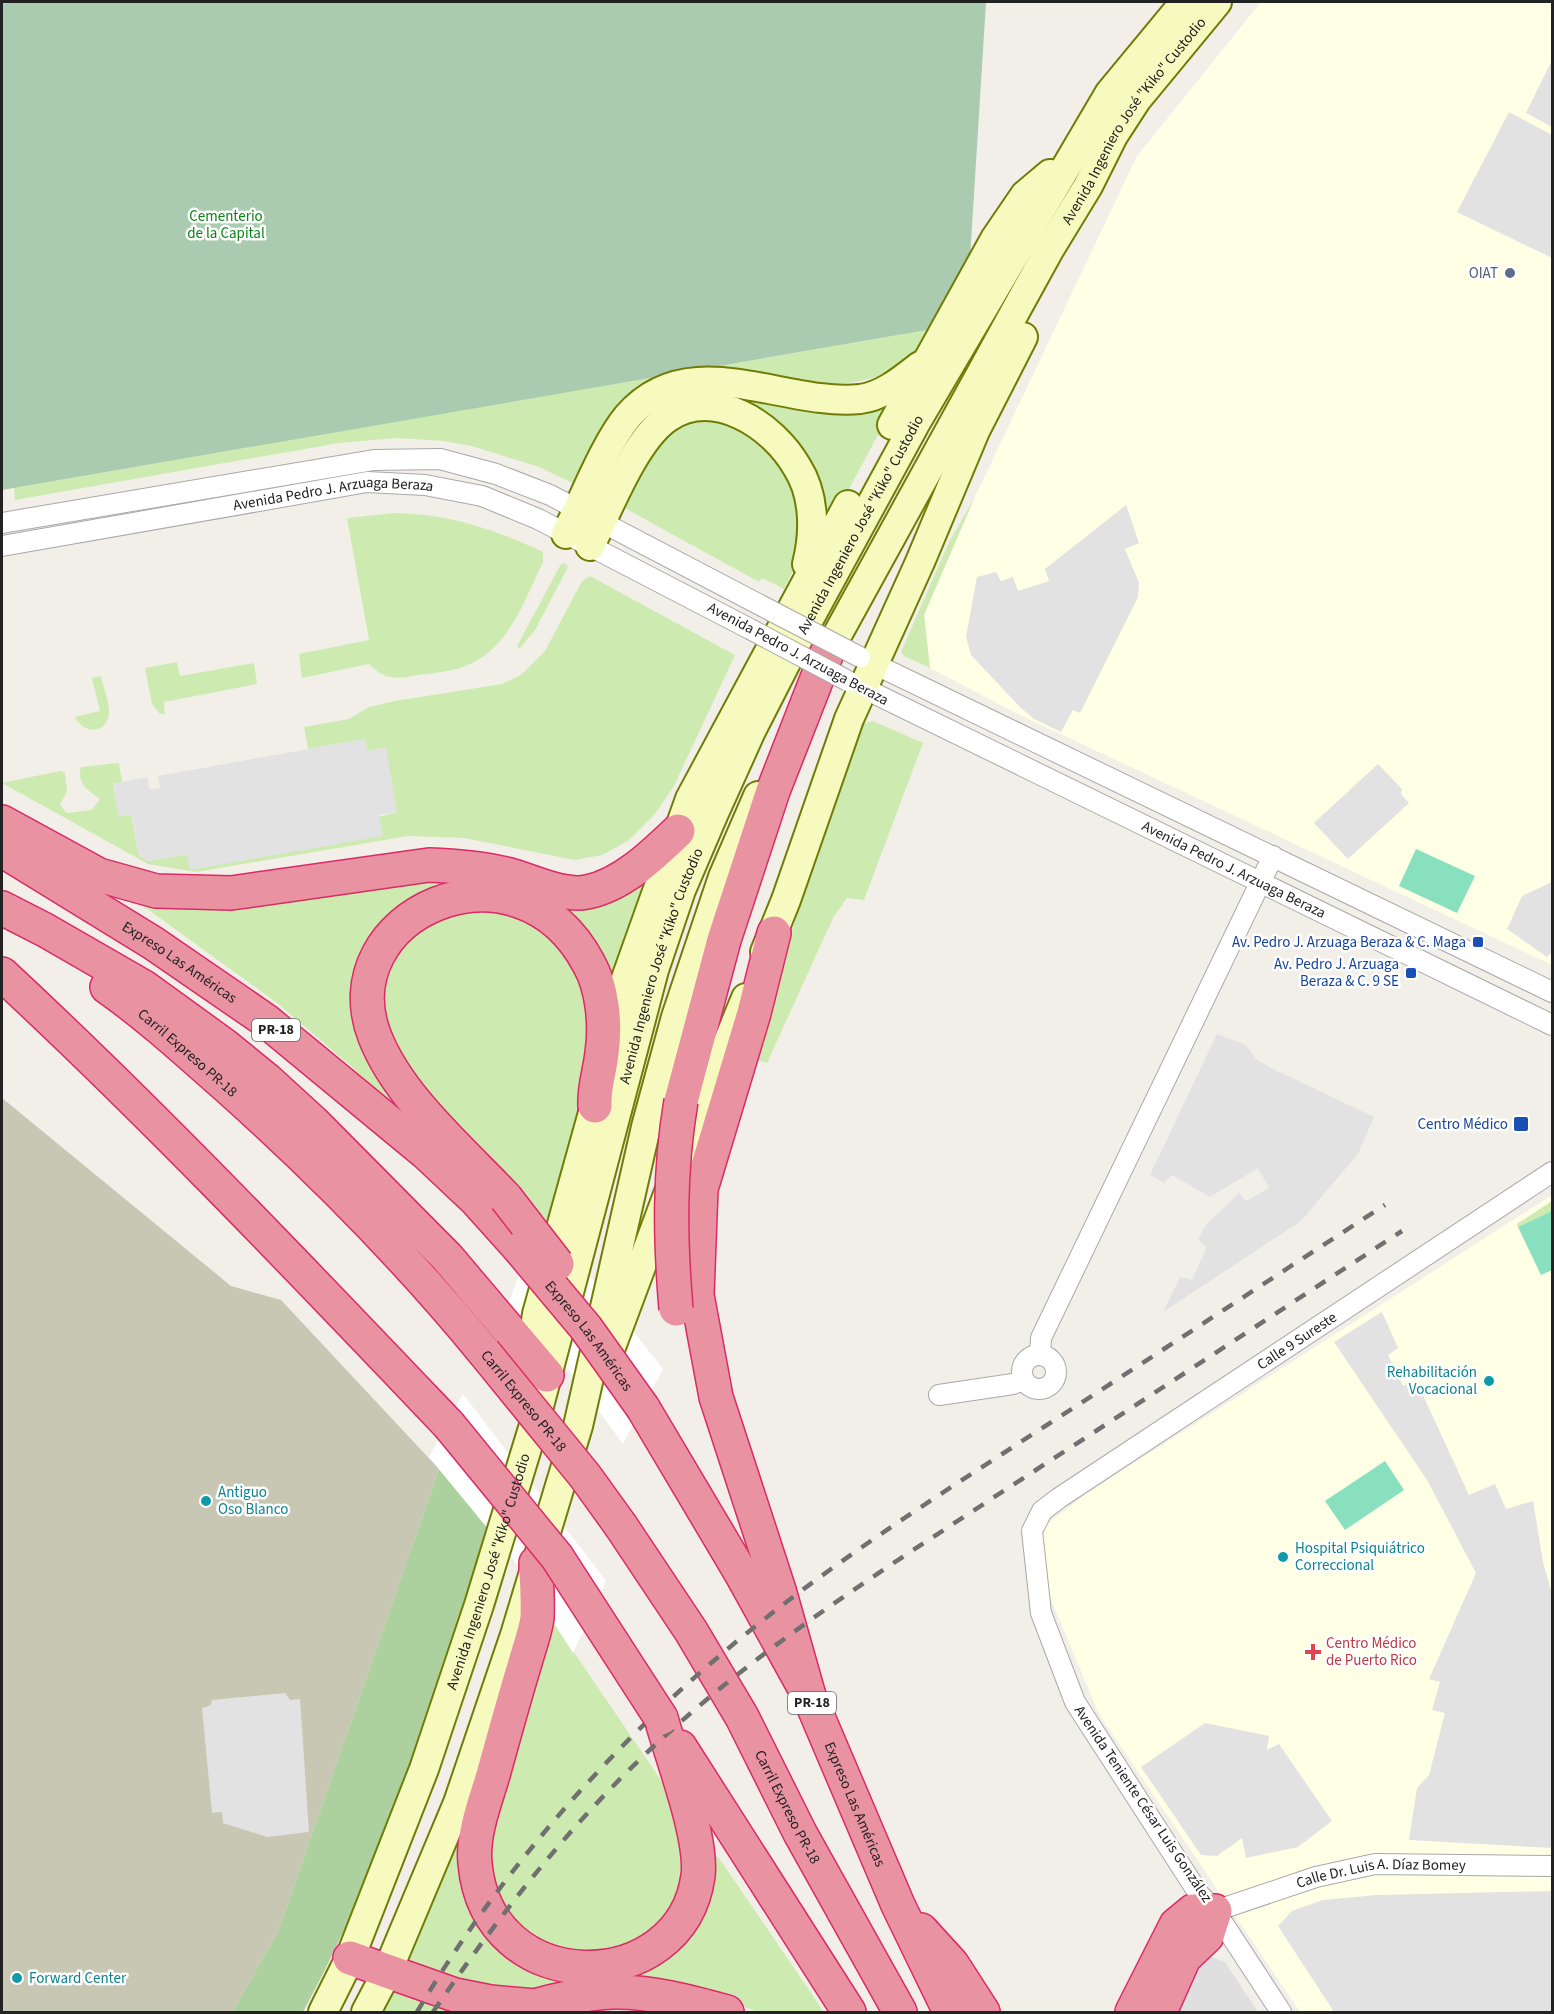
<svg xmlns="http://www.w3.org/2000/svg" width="1554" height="2014" font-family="'Source Sans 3',sans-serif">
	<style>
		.residential { fill: #e0dfdf }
		.education { fill: #ffffe5 }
		.construction { fill: #c7c7b4 }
		.grass { fill: #cdebb0 }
		.forest { fill: #add19e }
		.cemetery { fill: #aacbaf }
		.pitch { fill: #88e0be }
		.parking { fill: #e2e2e2 }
		.pier { fill: #fff }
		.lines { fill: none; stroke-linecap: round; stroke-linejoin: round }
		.street-casing { stroke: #a9a9a9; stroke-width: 22 }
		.secondary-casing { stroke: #707d05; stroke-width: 32 }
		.highway-casing { stroke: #dc2a67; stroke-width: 36 }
		.street { stroke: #fff; stroke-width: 20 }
		.secondary { stroke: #f7fabf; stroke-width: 28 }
		.highway { stroke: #e892a2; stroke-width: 33 }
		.rail { stroke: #707070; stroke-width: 4.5; stroke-dasharray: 12 12; stroke-linecap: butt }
		.street-bridge-casing { stroke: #a9a9a9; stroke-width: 22; stroke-linecap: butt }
		.highway-bridge-casing { stroke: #dc2a67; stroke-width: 36; stroke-linecap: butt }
		.street-bridge { stroke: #fff; stroke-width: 20 }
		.highway-bridge { stroke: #e892a2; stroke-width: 33 }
		.service-dot { fill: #5c6f8a; stroke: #fff; stroke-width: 2 }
		.transit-dot { fill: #1a4fb4; stroke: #fff; stroke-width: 2 }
		.culture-dot { fill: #0f9aa8; stroke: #fff; stroke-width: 2 }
		.health-dot { fill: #e0444e; stroke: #fff; stroke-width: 2 }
		.labels { text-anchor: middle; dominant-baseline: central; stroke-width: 5; stroke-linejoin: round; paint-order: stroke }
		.shield { fill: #fff; stroke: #646464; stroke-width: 1.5 }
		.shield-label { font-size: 14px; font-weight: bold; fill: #222 }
		.street-label { font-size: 15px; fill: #222; stroke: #fff }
		.park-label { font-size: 15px; fill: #0c8416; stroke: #fff }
		.service-label { font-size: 15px; fill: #4e5e75; stroke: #fff; text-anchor: end }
		.transit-label { font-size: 15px; fill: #164399; stroke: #fff; text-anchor: end }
		.culture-label { font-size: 15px; fill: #0d838f; stroke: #fff; text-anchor: start }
		.health-label { font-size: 15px; fill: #be3a42; stroke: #fff; text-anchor: start }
	</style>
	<rect width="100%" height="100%" fill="#f2efe9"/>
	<path class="residential" d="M1204 1954 1225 1962 1258 2012H1176Z"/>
	<g class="education">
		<path d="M1261 2H1552V965L1016 713 930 668 924 615 974 499 1137 156Z"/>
		<path d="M1552 1195V2012H1300L1099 1714 1047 1590 1041 1529 1086 1494Z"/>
	</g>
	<path class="construction" d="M2 1098 231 1286 281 1300 439 1469 278 1932 232 2012H2Z"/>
	<g class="grass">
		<path d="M933 329C924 340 915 354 903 363 851 401 773 377 714 367Z"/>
		<path d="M671 374 576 483 570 482 539 467 472 446 444 441 397 438 339 443 15 500 14 488Z"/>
		<path d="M677 394 876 403 885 413 886 420 827 530C817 460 809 440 744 407L635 437 627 429Z"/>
		<path d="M702 418 729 420 782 461 802 509 800 557 784 589 762 578 759 582 621 506C643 467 654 428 702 418Z"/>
		<path d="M974 499 924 615 930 668 904 656 901 652 949 542Z"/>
		<path d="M395 513C449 514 494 529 543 552V562C523 603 508 653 460 668 447 672 433 673 419 675 397 679 385 681 369 664L302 678 299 654 369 640 347 518Z"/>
		<path d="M565 563 568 567 535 630 519 649 517 646 561 564Z"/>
		<path d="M590 576 735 655 674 786 655 814 628 841 602 855 575 860 464 838 408 836 196 872 148 864 2 783 60 771 65 773 67 791 60 805 67 813 92 810 100 799C88 791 76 783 81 767L119 763 122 782 113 784 119 816 131 814 139 856 149 861 188 854 190 869 397 812 367 751 365 739 308 749 304 727 349 719 369 707 395 701 502 684 521 675 545 651 582 581Z"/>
		<path d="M177 662 180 676 254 663 257 684 164 702 165 714H160L152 704 145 668Z"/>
		<path d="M101 676C103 687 110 703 109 714 106 736 82 733 75 717L100 711 92 678Z"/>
		<path d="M873 721 923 743 864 900 847 898 834 916 767 1063 753 1058 803 895 863 724Z"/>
		<path d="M651 863 614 999 594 966 491 890 371 956 401 1101 396 1106 390 1105 352 1067 277 1003 139 903 136 898 423 871 528 887Z"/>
		<path d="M459 908 519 910 570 951 591 1014 580 1109 551 1227C495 1157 331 1057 399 952 403 946 406 938 411 933 421 921 446 915 459 908Z"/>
		<path d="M1552 1201V1211L1518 1227 1517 1224Z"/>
		<path d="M550 1617 667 1789 690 1845 677 1905 644 1941 575 1958 511 1927 483 1857Z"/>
		<path d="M458 1832 466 1835 463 1872 467 1898 483 1924 512 1952 637 1970 714 1855 719 1858 824 2012H757L727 1999 497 1997 407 1963Z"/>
		<path d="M395 1986 480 2012H383Z"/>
	</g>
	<path class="forest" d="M439 1469 489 1530C436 1693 385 1861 303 2012H232L278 1932Z"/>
	<path class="cemetery" d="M2 2H986L970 258 933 329 2 490Z"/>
	<g class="pitch">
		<path d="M1416 849 1475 876 1457 913 1399 886Z"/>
		<path d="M1552 1211V1270L1541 1275 1518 1227Z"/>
		<path d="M1385 1461 1404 1490 1345 1530 1325 1501Z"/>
	</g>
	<g class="parking">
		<path d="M1552 60V127L1526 113Z"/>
		<path d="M1509 112 1552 135V258L1457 212Z"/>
		<path d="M1126 505 1139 543 1125 549 1139 583 1138 597 1080 713 1073 710 1061 732 1034 719 1020 707 971 655 966 637 977 577 996 572 1001 581 1013 577 1018 591 1049 581 1045 569Z"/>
		<path d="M365 739 367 751 386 747 397 812 379 815 383 836 190 870 187 854 149 861 139 856 132 815 119 817 113 784 147 777 150 790 160 788 158 776Z"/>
		<path d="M1378 764 1402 789 1401 794 1409 803 1348 859 1314 823Z"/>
		<path d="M1552 882V952L1547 957 1507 929 1522 896Z"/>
		<path d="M1217 1034 1246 1045 1256 1059 1269 1067 1374 1117 1358 1154 1301 1221 1163 1312 1180 1277 1192 1280 1207 1247 1198 1240 1205 1226 1239 1193 1246 1201 1269 1188 1258 1168 1210 1197 1172 1175 1164 1183 1150 1175Z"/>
		<path d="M1382 1312 1398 1348 1388 1355 1403 1386 1416 1380 1469 1495 1495 1484 1506 1509 1533 1501 1543 1562 1552 1594V1848L1409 1840 1417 1788 1429 1775 1445 1713 1432 1710 1440 1682 1429 1679 1476 1573 1427 1480 1334 1342Z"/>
		<path d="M285 1693 290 1700 300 1699 309 1832 267 1837 223 1823 222 1812 212 1813 202 1708 211 1705 212 1700Z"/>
		<path d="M1205 1723 1269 1736 1267 1750 1279 1744 1332 1821 1298 1847 1246 1858 1242 1838 1217 1856 1201 1855 1141 1767Z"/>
		<path d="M1552 1891V2012H1334L1278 1926 1292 1911 1323 1900 1377 1895Z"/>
	</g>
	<g class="pier">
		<path d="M542 1215 663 1369 623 1444 571 1373 509 1301Z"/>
		<path d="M463 1394 606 1581 573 1653 513 1559 429 1457Z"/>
	</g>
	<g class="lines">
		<g class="street-casing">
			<g id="street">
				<path d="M2 523 374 460 440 459 496 474 550 495 762 606"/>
				<path id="s1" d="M2 546 367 482 425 485 482 496 538 519 750 629"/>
				<path d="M864 659 1552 992"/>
				<path id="s2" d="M853 683 1552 1025"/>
				<circle cx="1039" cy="1372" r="17"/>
				<path d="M1040 1355 1041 1338 1273 856"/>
				<path d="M939 1395 1013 1384 1023 1380"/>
				<path id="s3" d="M1215 1911 1316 1877 1375 1864 1552 1866"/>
				<path id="s4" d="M1281 2012 1215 1911 1199 1894 1075 1702 1041 1613 1032 1531 1042 1511 1059 1498 1552 1172"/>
			</g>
		</g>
		<g class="secondary-casing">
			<g id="secondary">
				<path d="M892 425 995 239 1025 195 1050 174"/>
				<path d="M566 534C584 499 604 445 628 416 690 345 784 407 860 399 883 396 902 380 920 366"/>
				<path d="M590 546C608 510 634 441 667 418 714 386 773 425 797 467 815 495 815 533 807 564"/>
				<path id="s5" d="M819 668 1049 250 1088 186 1113 136 1137 99 1217 2"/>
				<path d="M765 952 786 900 849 719 920 562 975 431 1023 337"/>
				<path d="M610 1045 623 987 690 799 848 505"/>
				<path d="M605 1363 697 1117 746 998"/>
				<path d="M528 1373 537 1314 601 1084"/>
				<path id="s6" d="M323 2012 350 1958 424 1769 479 1605 534 1425 654 970 681 890 714 813 751 731 797 641 915 424 1109 94 1185 2"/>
				<path d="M366 2012 387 1972 458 1803 515 1635 578 1426 646 1127 676 1017 723 877 758 796"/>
			</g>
		</g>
		<g class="highway-casing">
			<g id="highway">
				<path d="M2 822 99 875 156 891 231 893 429 865C455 866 481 868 506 874 531 880 561 897 587 892 622 885 653 855 678 831"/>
				<path id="s7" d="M2 850 153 943 265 1020 425 1152 476 1200 520 1249"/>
				<path d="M2 908 45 930 144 987 224 1045 267 1080 314 1123 447 1257 547 1375"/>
				<path d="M774 933 754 1013 701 1189 697 1295 716 1397 779 1590 809 1696"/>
				<path d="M2 974C157 1118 303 1272 449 1425"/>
				<path id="s8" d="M107 987C151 1018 192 1056 233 1092 323 1173 407 1258 484 1352"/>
				<path d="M681 1101 724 940 773 791 827 653"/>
				<path d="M506 1198C462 1151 399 1098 375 1037 327 915 517 828 589 964 603 989 606 1025 602 1053 600 1072 594 1086 595 1106"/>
				<path id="s9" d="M643 1408 741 1573 809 1696 898 1905 950 2012"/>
				<path id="s10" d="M621 1526 691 1631 742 1717 800 1833 900 2012"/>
				<path d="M536 1563C536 1581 538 1600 537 1618 535 1633 528 1651 524 1666 513 1702 503 1739 493 1775 485 1802 472 1835 475 1863 487 2001 681 1999 698 1876 703 1838 672 1758 661 1718"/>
				<path d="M680 1747 849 2012"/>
				<path d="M921 1930 952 1964 983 2012"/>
				<path d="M350 1958 455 1995 490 2002 535 2006"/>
				<path d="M517 2012C543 2002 585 1993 613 1992 650 1991 691 2002 727 2012"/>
				<path d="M1132 2012 1176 1925 1193 1911H1215L1207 1936 1184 1958 1160 2012"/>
			</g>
		</g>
		<use href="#street" class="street"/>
		<use href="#secondary" class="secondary"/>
		<use href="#highway" class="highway"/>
		<g class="rail">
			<path d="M417 2012C502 1868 617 1738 747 1633 842 1556 945 1491 1047 1425 1160 1352 1272 1278 1385 1205"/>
			<path d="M433 2012C498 1917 569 1825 654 1746 761 1646 883 1570 1005 1490 1138 1404 1270 1317 1402 1231"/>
		</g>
		<g class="street-bridge-casing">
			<g id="street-bridge">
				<path d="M762 606 860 657"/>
				<path d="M750 629 848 681"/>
			</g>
		</g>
		<g class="highway-bridge-casing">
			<g id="highway-bridge">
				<path d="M506 1198 557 1264"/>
				<path id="s11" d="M520 1249 586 1328 643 1408"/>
				<path d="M676 1309C670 1238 669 1172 681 1101"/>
				<path id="s12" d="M484 1352 585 1476 621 1526"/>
				<path d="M449 1425 557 1557 661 1718"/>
			</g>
		</g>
		<use href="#street-bridge" class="street-bridge"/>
		<use href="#highway-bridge" class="highway-bridge"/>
	</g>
	<circle class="service-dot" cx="1510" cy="273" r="6"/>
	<g class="transit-dot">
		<rect x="1472" y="936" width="12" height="12" rx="3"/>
		<rect x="1405" y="967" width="12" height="12" rx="3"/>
		<rect x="1513" y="1116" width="16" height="16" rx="3"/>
	</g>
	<g class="culture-dot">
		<circle cx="1489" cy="1381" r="6"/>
		<circle cx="206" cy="1501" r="6"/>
		<circle cx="1283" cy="1557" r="6"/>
		<circle cx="17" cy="1978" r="6"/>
	</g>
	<path class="health-dot" d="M1310 1643h6v6h6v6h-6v6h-6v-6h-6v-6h6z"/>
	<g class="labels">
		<g class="shield">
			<rect x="252" y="1019" width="48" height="22" rx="4.5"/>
			<rect x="788" y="1692" width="48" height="22" rx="4.5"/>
		</g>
		<g class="shield-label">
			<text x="276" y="1030">PR-18</text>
			<text x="812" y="1703">PR-18</text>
		</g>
		<g class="street-label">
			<text stroke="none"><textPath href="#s5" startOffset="632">Avenida Ingeniero José "Kiko" Custodio</textPath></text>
			<text stroke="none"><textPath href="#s1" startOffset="336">Avenida Pedro J. Arzuaga Beraza</textPath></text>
			<text stroke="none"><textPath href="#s6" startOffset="1587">Avenida Ingeniero José "Kiko" Custodio</textPath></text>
			<text transform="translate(798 654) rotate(28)">Avenida Pedro J. Arzuaga Beraza</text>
			<text stroke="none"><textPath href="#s2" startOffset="424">Avenida Pedro J. Arzuaga Beraza</textPath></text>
			<text stroke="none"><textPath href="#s7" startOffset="210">Expreso Las Américas</textPath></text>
			<text stroke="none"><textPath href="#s6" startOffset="1101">Avenida Ingeniero José "Kiko" Custodio</textPath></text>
			<text stroke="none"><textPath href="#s8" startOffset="104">Carril Expreso PR-18</textPath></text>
			<text stroke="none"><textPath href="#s11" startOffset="111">Expreso Las Américas</textPath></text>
			<text stroke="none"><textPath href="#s4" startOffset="879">Calle 9 Sureste</textPath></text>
			<text stroke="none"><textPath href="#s12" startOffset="63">Carril Expreso PR-18</textPath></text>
			<text stroke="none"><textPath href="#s6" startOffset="471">Avenida Ingeniero José "Kiko" Custodio</textPath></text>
			<text transform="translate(1143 1804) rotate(56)">Avenida Teniente César Luis González</text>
			<text stroke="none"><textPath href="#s9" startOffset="450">Expreso Las Américas</textPath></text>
			<text stroke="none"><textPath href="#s10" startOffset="327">Carril Expreso PR-18</textPath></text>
			<text stroke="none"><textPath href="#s3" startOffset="172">Calle Dr. Luis A. Díaz Bomey</textPath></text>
		</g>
		<g class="park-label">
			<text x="226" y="216">Cementerio<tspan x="226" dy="17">de la Capital</tspan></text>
		</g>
		<g class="service-label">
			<text x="1498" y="273">OIAT</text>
		</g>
		<g class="transit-label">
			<text x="1466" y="942">Av. Pedro J. Arzuaga Beraza &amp; C. Maga</text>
			<text x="1399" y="964">Av. Pedro J. Arzuaga<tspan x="1399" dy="17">Beraza &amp; C. 9 SE</tspan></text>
			<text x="1508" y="1124">Centro Médico</text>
		</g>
		<g class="culture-label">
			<text x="1477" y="1372" text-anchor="end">Rehabilitación<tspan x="1477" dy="17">Vocacional</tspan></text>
			<text x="218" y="1492">Antiguo<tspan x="218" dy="17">Oso Blanco</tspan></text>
			<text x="1295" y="1548">Hospital Psiquiátrico<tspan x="1295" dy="17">Correccional</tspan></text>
			<text x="29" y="1978">Forward Center</text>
		</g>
		<g class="health-label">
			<text x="1326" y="1643">Centro Médico<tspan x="1326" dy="17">de Puerto Rico</tspan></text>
		</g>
	</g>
	<rect width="1554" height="2014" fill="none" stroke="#222222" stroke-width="6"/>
</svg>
